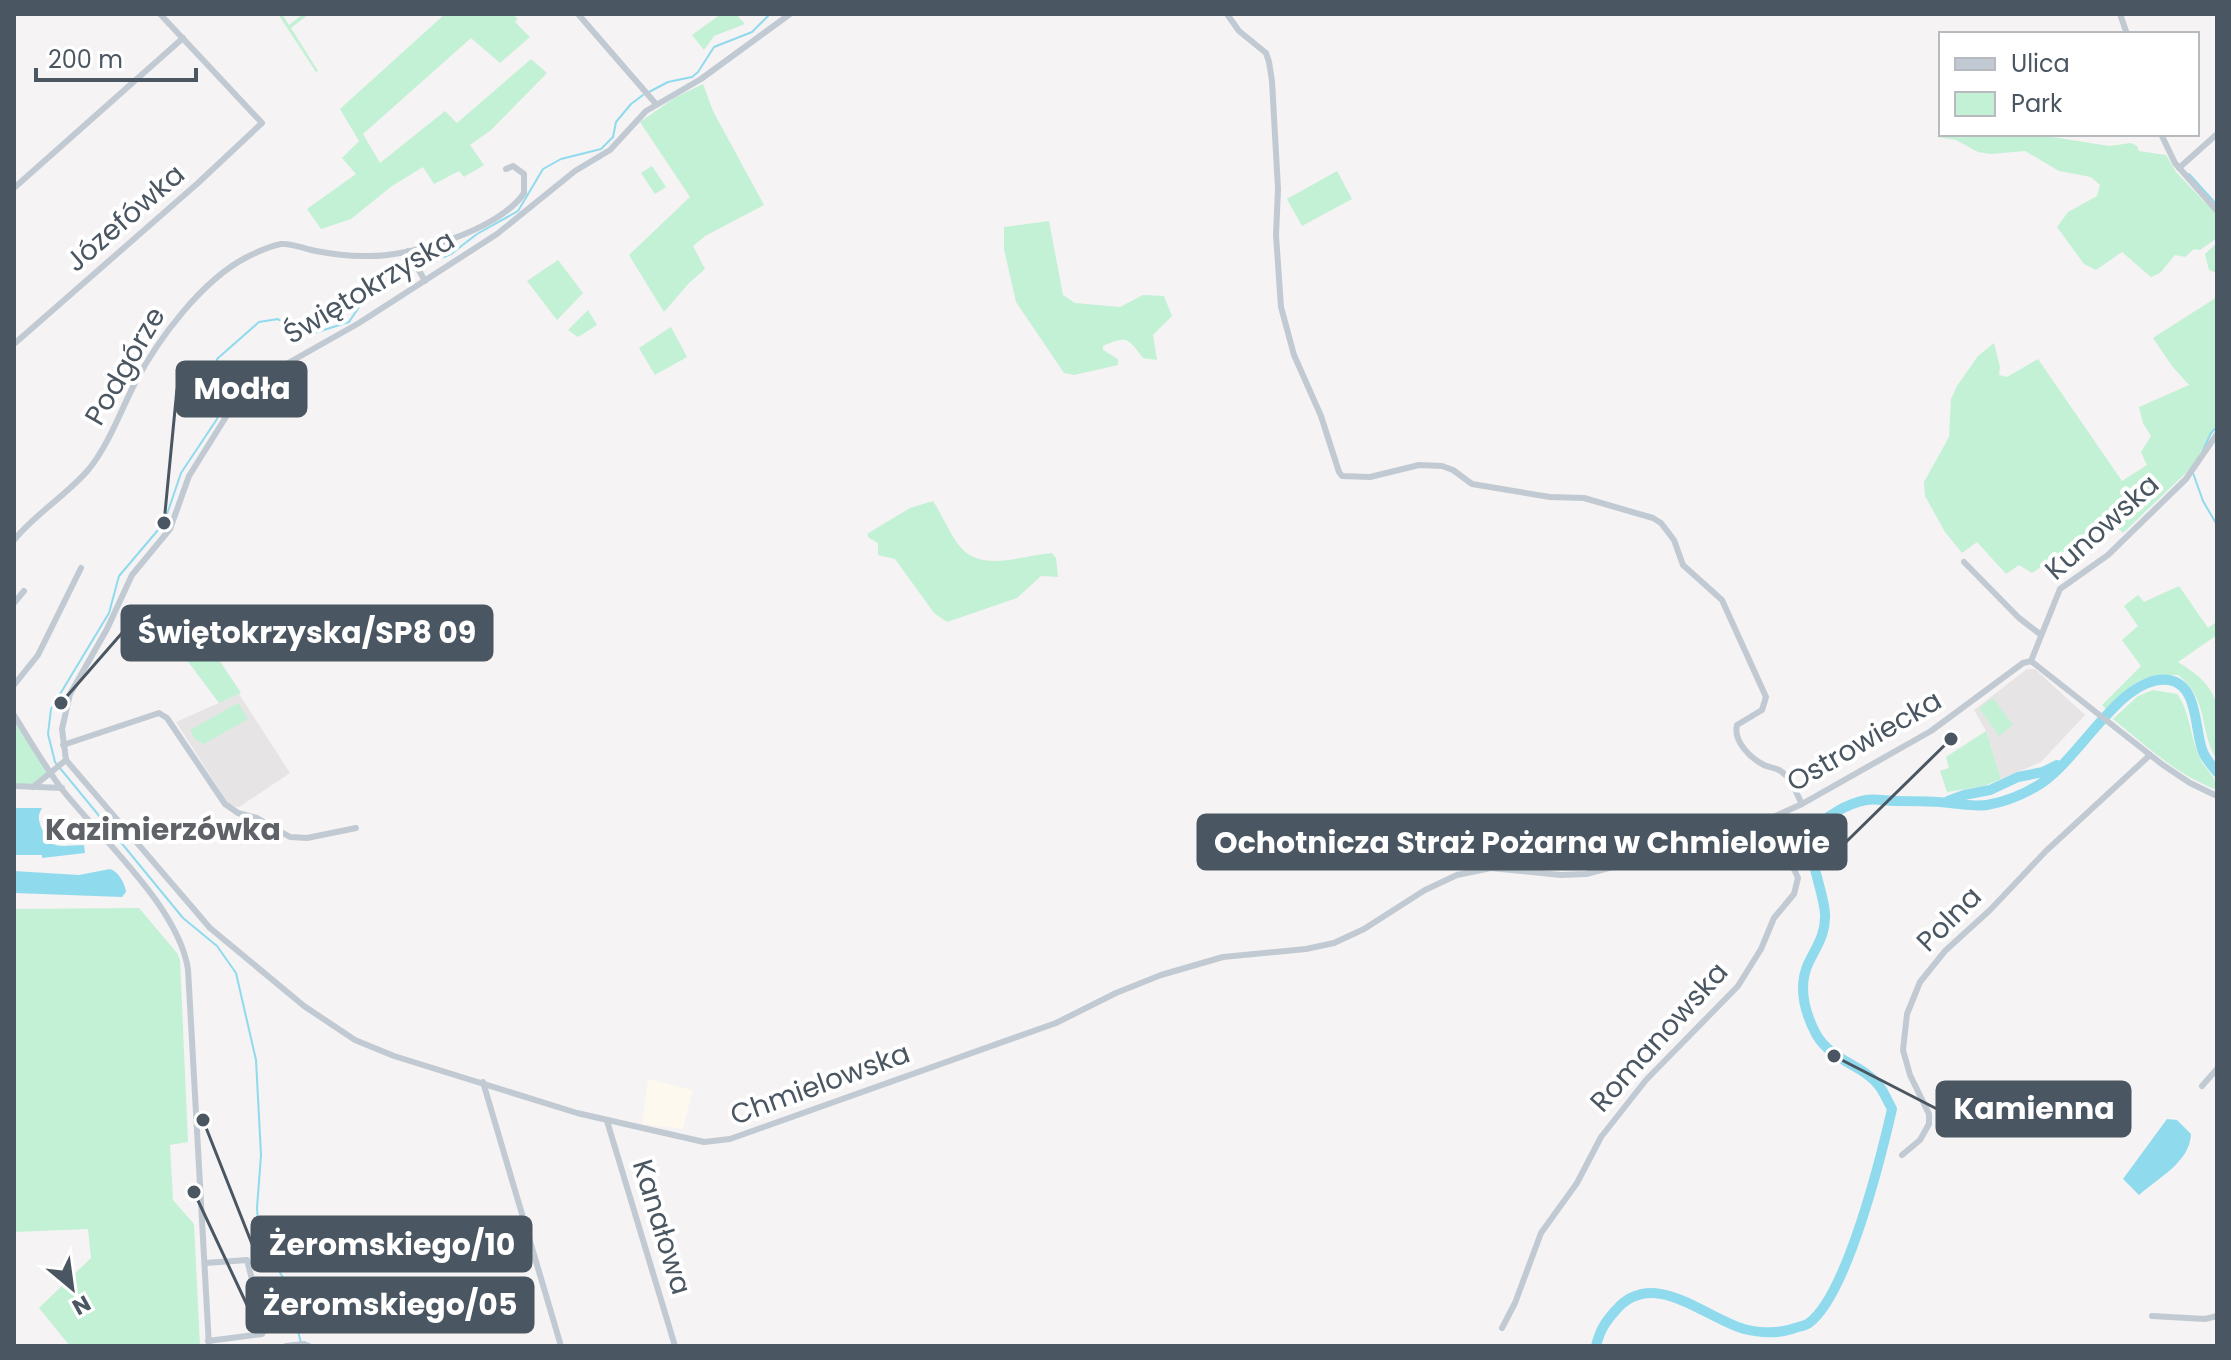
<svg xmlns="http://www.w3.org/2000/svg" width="2231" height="1360" font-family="Poppins,sans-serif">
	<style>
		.commercial { fill: #fdf9ef }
		.education { fill: #e6e4e5 }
		.green { fill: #c3f1d5 }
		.water { fill: #90daee }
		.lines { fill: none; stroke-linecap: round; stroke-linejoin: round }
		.stream { stroke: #90daee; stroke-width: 2 }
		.river { stroke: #90daee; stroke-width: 10 }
		.minor { stroke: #c1cad2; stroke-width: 6 }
		.labels { text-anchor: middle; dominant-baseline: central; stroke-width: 8; stroke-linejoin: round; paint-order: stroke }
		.street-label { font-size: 28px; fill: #4a5661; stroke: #fff }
		.neighbourhood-label { font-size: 30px; font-weight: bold; fill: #5f6368; stroke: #fff }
		.leader { fill: none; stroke: #4a5661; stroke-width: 3 }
		.callout-dot { fill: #4a5661; stroke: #fff; stroke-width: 3 }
		.callout { fill: #4a5661; stroke: #4a5661; stroke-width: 3 }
		.callout-label { font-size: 30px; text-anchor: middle; font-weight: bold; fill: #fff }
	</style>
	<rect width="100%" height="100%" fill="#f5f3f3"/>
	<path class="commercial" d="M648 1079 693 1090 683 1129 642 1124Z"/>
	<g class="education">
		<path d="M2027 669H2035L2085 715 2041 762 2001 779 1986 731 1974 710Z"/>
		<path d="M239 694 290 773 239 807 230 806 176 722Z"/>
	</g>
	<g class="green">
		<path d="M278 14H282L289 25 303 14H309L291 28 318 71 316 72Z"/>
		<path d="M445 14H512L518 19 515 22 530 37 500 63 471 38 363 134 380 163 445 111 457 123 531 59 547 73 491 130 470 145 484 165 464 177 459 171 434 184 423 167 392 186 351 219 321 229 307 209 356 174 342 158 359 141 340 109Z"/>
		<path d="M721 14H736L745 24 714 36 704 50 692 35Z"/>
		<path d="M703 84 713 111 764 205 705 236 693 246 705 269 689 283 664 312 629 255 690 197 640 122 676 97Z"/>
		<path d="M1941 134H2034L2109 146 2131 143 2137 146 2139 151 2166 155 2176 172 2217 215V238L2200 250 2194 249 2185 257 2175 255 2160 273 2151 277 2122 252 2096 270 2084 264 2057 227 2068 212 2097 196 2100 185 2091 177 2059 171 2025 151 1990 154 1978 152 1956 140 1937 137Z"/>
		<path d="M652 166 666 187 655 194 641 173Z"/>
		<path d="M1337 171 1352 199 1302 226 1287 199Z"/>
		<path d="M1049 221 1063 295 1075 303 1120 307 1143 295 1164 296 1172 316 1153 335 1157 360 1143 358C1128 338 1127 335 1103 346V350L1118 359V365L1074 375 1064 373 1016 302 1004 249V227Z"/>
		<path d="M2217 243V273L2209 270 2205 254Z"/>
		<path d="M558 260 583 293 557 320 527 281Z"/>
		<path d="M2217 297V426L2190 469 2123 533 2114 524 2102 520 2084 538 2032 573 2019 565 2006 574 1977 542 1962 553 1945 532 1925 496 1924 482 1949 437 1951 399 1957 386 1978 356 1994 343 2000 367 1999 375 2007 377 2038 359 2122 481 2147 465 2141 452 2151 436 2143 423 2139 407 2189 385 2172 366 2153 338Z"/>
		<path d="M588 310 597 325 578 337 568 330Z"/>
		<path d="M671 327 687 357 655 375 639 348Z"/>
		<path d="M933 501C943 516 950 535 962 549 984 572 1025 555 1052 553L1056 558 1058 577 1041 576 1017 598 947 622 934 613 895 559 878 555V543L869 538 867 534 910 508Z"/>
		<path d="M2179 586 2208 628 2215 623 2217 635 2178 662C2227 692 2217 709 2217 760 2198 730 2210 700 2178 675 2139 674 2133 683 2106 709L2102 705 2141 666 2122 640 2138 626 2124 606 2138 595 2144 602Z"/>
		<path d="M198 611 217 626 202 634 241 693 219 703 172 640Z"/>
		<path d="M2153 690 2177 694C2190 711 2190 736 2199 756 2204 769 2217 776 2217 790 2177 775 2146 746 2113 719L2138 696Z"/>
		<path d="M1993 698 2013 725 1999 736 1979 708Z"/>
		<path d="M238 703 248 719 204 744 195 739 190 730Z"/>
		<path d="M14 715 51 773 33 787 14 786Z"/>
		<path d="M1986 731 2001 779 1984 786 1947 792 1940 771 1949 768 1946 757Z"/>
		<path d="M139 908 177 953 180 960 188 1142 170 1145 173 1200 194 1224 200 1346H70L39 1308 91 1258 88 1229 14 1232V909Z"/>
	</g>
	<g class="water">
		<path d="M14 808H42C38 815 38 818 41 827 51 852 60 845 84 845L85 853 42 858V855H14Z"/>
		<path d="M110 869C118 871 125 883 126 892L122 897 14 893V871L79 875Z"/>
		<path d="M2167 1119 2177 1120 2191 1134C2190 1162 2158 1178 2139 1195L2123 1179Z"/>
	</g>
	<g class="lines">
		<g class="stream">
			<path d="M649 92 668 82 692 77 698 72 714 47 752 32 770 14"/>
			<path d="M2189 174 2217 205"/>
			<path d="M2203 450 2211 433 2217 427"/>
			<path d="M2193 473 2203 501 2217 525"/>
			<path d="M301 1343 286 1283 259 1236 257 1208 261 1155 256 1060 236 973 217 946 183 918 55 762 48 734 51 709 109 613 119 576 164 523 181 473 217 419 221 402 215 379 217 359 259 322 278 319 295 331 311 334 349 322 365 298 384 282 451 254 477 234 518 211 543 169 561 159 601 149 613 137 616 122 631 104 643 95"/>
		</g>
		<g class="river">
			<path d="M1948 801 1964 795 1990 790 2018 777 2043 772 2057 765"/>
			<path d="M1596 1346C1600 1330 1605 1322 1616 1310 1653 1267 1705 1318 1744 1329 1760 1333 1776 1334 1792 1329 1797 1327 1805 1326 1809 1323 1847 1295 1881 1157 1892 1109 1888 1102 1885 1094 1880 1087 1863 1064 1832 1062 1816 1034 1805 1013 1798 987 1808 964 1816 947 1826 935 1825 914 1824 890 1804 852 1815 831 1823 816 1850 803 1866 800 1875 798 1887 801 1896 801 1914 801 1932 801 1950 803 1962 804 1975 807 1987 805 2004 802 2022 795 2037 786 2079 762 2121 673 2169 680 2199 685 2194 730 2203 752 2206 759 2212 766 2217 772"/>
		</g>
		<g class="minor">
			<path d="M578 14 656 104"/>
			<path d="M1227 14 1239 31 1266 53 1269 62 1272 81 1278 189 1276 235 1281 307 1294 355 1321 416 1339 472 1342 476 1370 477 1419 465 1442 466 1453 470 1472 484 1550 497 1584 498 1653 518 1661 523 1674 540 1683 565 1722 600 1766 697 1762 710 1737 725C1733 741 1750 758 1764 765 1770 768 1776 767 1782 772 1792 779 1796 793 1802 804"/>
			<path d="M2120 14 2127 34"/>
			<path d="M2161 134 2175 163 2217 211"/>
			<path d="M2179 168 2217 134"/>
			<path d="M14 188 183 38"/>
			<path d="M408 251 425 281"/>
			<path d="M14 344 198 183 262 123 160 14"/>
			<path d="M14 540C36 513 67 495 89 469 109 444 120 412 135 383 158 339 202 280 247 257 257 252 269 246 281 244 293 243 304 249 316 251 331 254 349 256 364 256 408 258 500 230 524 193V174L513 166 506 169"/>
			<path d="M1964 562 2019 618 2040 634"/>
			<path d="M14 603 24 591"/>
			<path d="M2031 661 2060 589 2108 555 2186 479 2217 434"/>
			<path d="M2031 661 2163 765 2190 783 2217 796"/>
			<path d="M14 685 38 655 81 568"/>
			<path d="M14 715C29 739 44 765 61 788 101 839 178 906 188 969L209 1346"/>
			<path d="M63 745 159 713 167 718 225 804 238 813 257 818 290 837 307 838 356 828"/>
			<path d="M66 760 210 928 304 1006 355 1040 394 1056 577 1113 704 1142 730 1139 1056 1023 1116 993 1161 975 1223 957 1306 949 1334 943 1364 929 1425 890 1457 875 1491 868 1561 875 1586 874 1628 863 1705 829 1771 818 1802 804 1931 731 2023 663 2031 661"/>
			<path d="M66 760 62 729 70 694 107 629 132 575 170 529 189 476 244 388 359 323 497 234 575 171 610 150 646 111 701 79 790 14"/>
			<path d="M14 786 62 788"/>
			<path d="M33 787 66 760"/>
			<path d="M483 1082 561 1346"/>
			<path d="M2202 1086 2217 1069"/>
			<path d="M607 1121 675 1346"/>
			<path d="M1902 1155 1920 1140 1929 1124V1114L1910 1075 1903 1050 1907 1014 1920 982 1945 951 1990 910 2046 851 2150 755"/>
			<path d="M205 1263 247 1260 265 1330 262 1334 208 1341"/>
			<path d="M2152 1316 2205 1319 2217 1316"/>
			<path d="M1502 1328 1515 1303 1541 1233 1577 1183 1601 1137 1646 1080 1738 986 1761 949 1774 918 1794 894 1798 878 1771 818"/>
			<path d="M286 1346 304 1344 309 1346"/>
		</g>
	</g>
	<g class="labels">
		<g class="street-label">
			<text transform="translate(125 218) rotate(-41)">Józefówka</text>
			<text transform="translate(369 287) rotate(-31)">Świętokrzyska</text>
			<text transform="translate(125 366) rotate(-60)">Podgórze</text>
			<text transform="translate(2102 527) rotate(-42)">Kunowska</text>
			<text transform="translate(1864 741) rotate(-30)">Ostrowiecka</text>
			<text transform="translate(1949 919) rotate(-45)">Polna</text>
			<text transform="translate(1659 1037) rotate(-48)">Romanowska</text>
			<text transform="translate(820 1084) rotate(-20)">Chmielowska</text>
			<text transform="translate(662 1227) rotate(73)">Kanałowa</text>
		</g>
		<g class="neighbourhood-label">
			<text x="163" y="829">Kazimierzówka</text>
		</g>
	</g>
	<path class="leader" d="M164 523L177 389M61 703L122 633M1951 739L1846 842M1834 1056L1937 1109M203 1120L252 1244M194 1192L247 1305"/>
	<g class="callout-dot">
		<circle cx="164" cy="523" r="8"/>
		<circle cx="61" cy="703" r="8"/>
		<circle cx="1951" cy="739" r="8"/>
		<circle cx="1834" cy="1056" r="8"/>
		<circle cx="203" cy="1120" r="8"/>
		<circle cx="194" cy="1192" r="8"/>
	</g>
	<g class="callout">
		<rect x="177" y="362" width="129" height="54" rx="8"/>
		<rect x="122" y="606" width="370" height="54" rx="8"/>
		<rect x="1198" y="815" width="648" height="54" rx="8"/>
		<rect x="1937" y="1082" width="193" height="54" rx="8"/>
		<rect x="252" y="1217" width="279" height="54" rx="8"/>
		<rect x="247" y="1278" width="286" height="54" rx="8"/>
	</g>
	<g class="callout-label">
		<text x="242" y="399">Modła</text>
		<text x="307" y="643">Świętokrzyska/SP8 09</text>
		<text x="1522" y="853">Ochotnicza Straż Pożarna w Chmielowie</text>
		<text x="2034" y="1119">Kamienna</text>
		<text x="392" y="1255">Żeromskiego/10</text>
		<text x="390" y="1315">Żeromskiego/05</text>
	</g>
	<rect width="2231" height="1360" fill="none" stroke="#4a5661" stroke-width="32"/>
	<rect x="1939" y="32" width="260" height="104" fill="#ffffff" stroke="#b7bbc0" stroke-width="2"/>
	<rect x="1955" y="58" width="40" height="12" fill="#c1cad2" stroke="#b7bbc0" stroke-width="2"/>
	<text x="2011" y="72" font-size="24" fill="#4a5661">Ulica</text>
	<rect x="1955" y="92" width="40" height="24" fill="#c3f1d5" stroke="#b7bbc0" stroke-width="2"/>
	<text x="2011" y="112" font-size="24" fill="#4a5661">Park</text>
	<g transform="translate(72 1288) rotate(151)" stroke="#ffffff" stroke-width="6" paint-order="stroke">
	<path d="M0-6L14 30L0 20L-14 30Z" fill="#4a5661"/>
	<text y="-12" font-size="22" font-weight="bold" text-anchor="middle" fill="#4a5661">N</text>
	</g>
	<path d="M36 68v12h160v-12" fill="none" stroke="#4a5661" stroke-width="4"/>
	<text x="48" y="68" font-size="24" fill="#4a5661" stroke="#ffffff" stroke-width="6" paint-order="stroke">200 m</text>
</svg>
